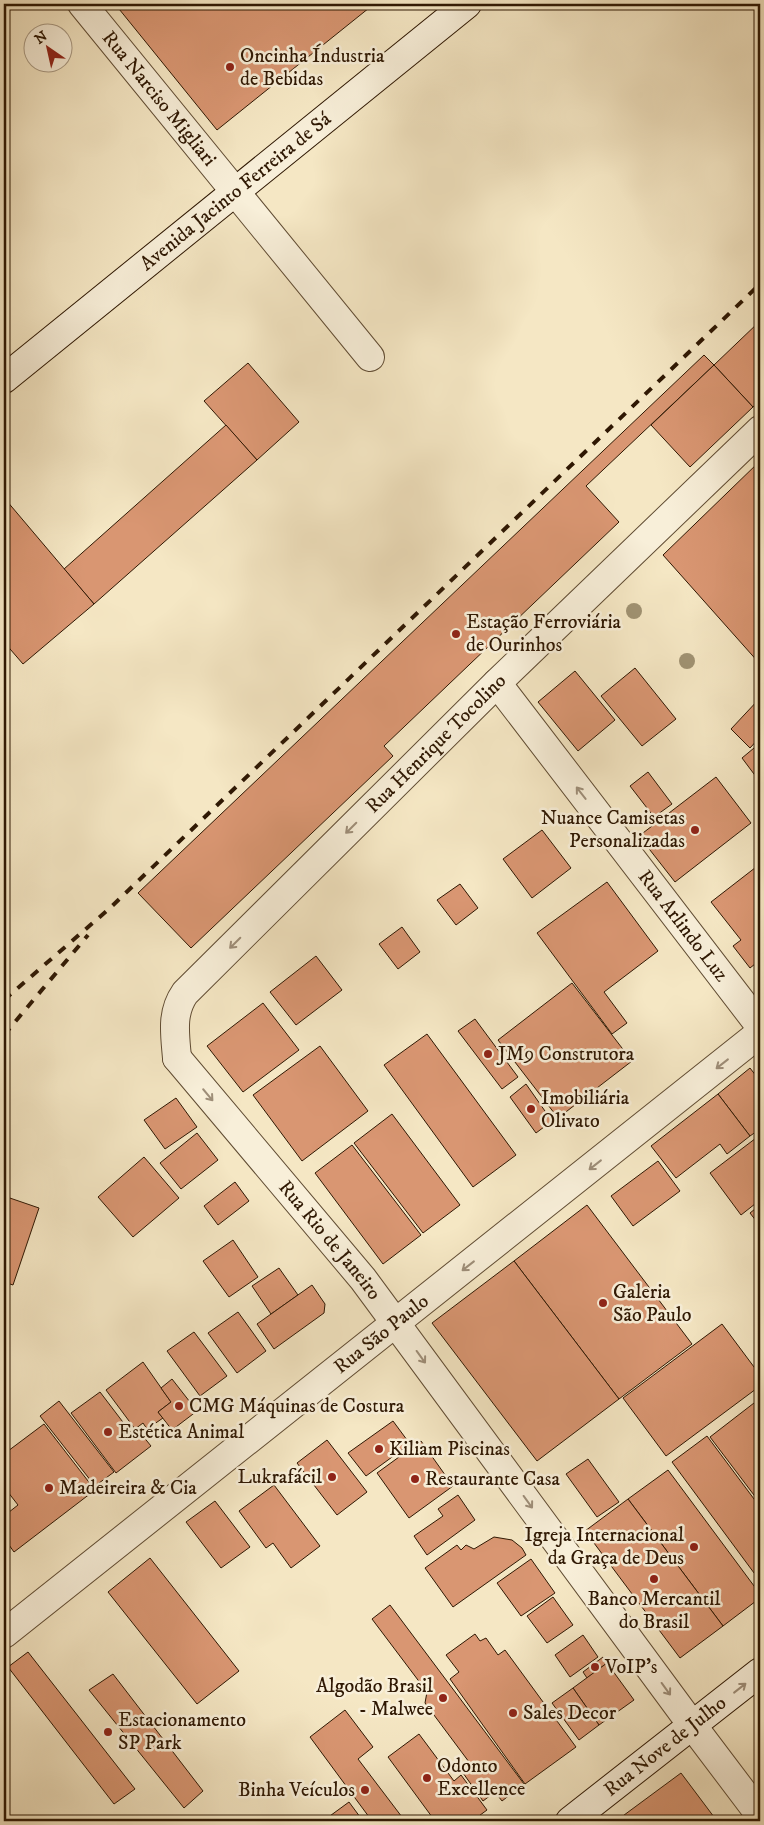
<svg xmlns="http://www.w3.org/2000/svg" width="764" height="1825" font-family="'IM FELL DW Pica',serif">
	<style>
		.building { fill: #d99672; stroke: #2f1803 }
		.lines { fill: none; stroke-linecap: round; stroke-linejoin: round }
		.street-casing { stroke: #604c33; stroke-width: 30 }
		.secondary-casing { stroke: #2f1803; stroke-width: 30 }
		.street { stroke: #f8efd9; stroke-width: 28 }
		.secondary { stroke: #f8efd9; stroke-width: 28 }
		.rail { stroke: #2f1803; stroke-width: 4; stroke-dasharray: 9 9; stroke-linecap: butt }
		.tree { fill: #a09272 }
		.oneway { stroke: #9e8e79 }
		.poi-dot { fill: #8f2418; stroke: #f8efd9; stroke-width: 2 }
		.labels { text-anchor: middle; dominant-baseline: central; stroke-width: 5; stroke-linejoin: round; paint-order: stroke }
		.poi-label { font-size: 20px; fill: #2f1803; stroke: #f8efd9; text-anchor: start }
		.street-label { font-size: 20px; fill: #2f1803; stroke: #f8efd9 }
	</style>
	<rect width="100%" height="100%" fill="#f5e7c4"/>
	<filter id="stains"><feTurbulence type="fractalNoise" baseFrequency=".004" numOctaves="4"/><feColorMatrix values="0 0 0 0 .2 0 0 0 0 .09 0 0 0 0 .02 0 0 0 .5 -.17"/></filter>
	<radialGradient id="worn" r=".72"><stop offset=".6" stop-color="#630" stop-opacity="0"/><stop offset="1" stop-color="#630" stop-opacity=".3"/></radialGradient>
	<g class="building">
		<path d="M115 4H374L217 130Z"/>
		<path d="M760 321V401L753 407 714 365Z"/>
		<path d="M704 355 714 365 586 486 619 522 384 746 393 756 191 948 138 893Z"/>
		<path d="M248 363 299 422 257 460 204 401Z"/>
		<path d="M714 365 753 407 690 467 651 425Z"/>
		<path d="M226 425 257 460 94 604 64 569Z"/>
		<path d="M760 461V664L663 555Z"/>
		<path d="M6 500 94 604 23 664 4 642V502Z"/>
		<path d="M635 668 676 719 642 746 601 696Z"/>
		<path d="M575 671 615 720 578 751 538 702Z"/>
		<path d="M760 698V737L750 748 731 729Z"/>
		<path d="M760 743V782L742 758Z"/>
		<path d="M648 772 672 804 654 817 630 786Z"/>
		<path d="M716 777 751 823 675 882 639 836Z"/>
		<path d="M542 830 571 868 532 898 503 859Z"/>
		<path d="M760 864V960L750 968 733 946 741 940 711 902Z"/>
		<path d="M607 882 658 951 604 992 627 1023 612 1034 537 933Z"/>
		<path d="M460 884 478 908 456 925 437 900Z"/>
		<path d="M402 927 420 952 398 969 379 944Z"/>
		<path d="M316 956 342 990 296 1025 270 992Z"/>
		<path d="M572 983 632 1061 558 1118 498 1040Z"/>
		<path d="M263 1003 299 1050 243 1092 207 1046Z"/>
		<path d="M475 1019 518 1077 502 1089 458 1031Z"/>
		<path d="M427 1034 516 1155 473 1187 384 1065Z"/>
		<path d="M320 1046 368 1111 302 1161 253 1095Z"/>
		<path d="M750 1068 760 1081V1129L750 1136 718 1094Z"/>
		<path d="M526 1084 552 1121 536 1133 510 1097Z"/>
		<path d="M718 1094 750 1136 727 1154 720 1144 676 1178 651 1146Z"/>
		<path d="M176 1098 197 1127 165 1149 144 1120Z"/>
		<path d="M392 1114 460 1205 423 1233 354 1143Z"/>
		<path d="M197 1133 218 1160 181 1189 160 1163Z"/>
		<path d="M760 1135V1200L741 1215 710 1173Z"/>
		<path d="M352 1145 421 1235 383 1264 315 1173Z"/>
		<path d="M144 1157 179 1198 133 1237 98 1197Z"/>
		<path d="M658 1161 680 1191 633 1226 611 1196Z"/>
		<path d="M235 1182 249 1201 218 1225 204 1206Z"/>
		<path d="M4 1196 39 1208 13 1285 4 1282Z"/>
		<path d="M587 1205 692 1344 619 1399 514 1261Z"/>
		<path d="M760 1205V1226L750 1213Z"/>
		<path d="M233 1240 258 1277 229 1297 203 1261Z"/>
		<path d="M514 1261 619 1399 537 1461 432 1323Z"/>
		<path d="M279 1268 298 1295 271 1314 252 1286Z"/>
		<path d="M312 1285 325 1304 324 1313 274 1349 257 1324Z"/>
		<path d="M238 1312 266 1351 237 1373 208 1333Z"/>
		<path d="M722 1324 760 1375V1386L666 1456 623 1398Z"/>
		<path d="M194 1332 227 1376 200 1396 167 1351Z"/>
		<path d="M143 1362 171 1402 158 1412 163 1418 147 1429 143 1423 135 1429 106 1390Z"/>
		<path d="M172 1379 197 1411 172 1430 158 1412 171 1402 161 1388Z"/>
		<path d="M100 1392 132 1434 138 1430 151 1446 116 1473 71 1413Z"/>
		<path d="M59 1401 114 1472 95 1486 40 1416Z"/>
		<path d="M754 1403 760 1410V1503L710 1437Z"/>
		<path d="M393 1421 410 1444 366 1476 348 1453Z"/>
		<path d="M44 1424 95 1490 14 1552 4 1538V1516L18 1505 4 1487V1454Z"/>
		<path d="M707 1436 760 1507V1581L672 1462Z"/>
		<path d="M327 1440 367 1492 337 1515 297 1463Z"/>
		<path d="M421 1441 453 1486 409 1518 377 1473Z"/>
		<path d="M588 1459 619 1502 597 1517 566 1474Z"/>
		<path d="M668 1470 760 1594V1598L723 1626 628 1499Z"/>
		<path d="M274 1485 320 1546 291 1568 273 1543 266 1548 239 1511Z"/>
		<path d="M458 1495 475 1520 427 1555 414 1536 443 1516 438 1509Z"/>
		<path d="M628 1499 723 1626 680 1658 585 1531Z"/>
		<path d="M215 1501 250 1547 221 1568 186 1522Z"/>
		<path d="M494 1537 512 1540 522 1548 526 1555 453 1607 425 1568 457 1545 461 1550 466 1545 474 1549Z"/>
		<path d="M150 1558 239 1671 197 1704 108 1592Z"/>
		<path d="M531 1559 555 1593 521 1616 497 1583Z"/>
		<path d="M553 1597 573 1625 547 1643 527 1616Z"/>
		<path d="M390 1605 524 1784 502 1801 495 1792 483 1801 463 1773 472 1766 425 1703 427 1692 372 1619Z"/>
		<path d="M475 1634 480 1641 486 1638 498 1655 505 1650 576 1747 525 1784 450 1679 459 1672 446 1655Z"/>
		<path d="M583 1635 598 1657 570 1677 555 1655Z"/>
		<path d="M28 1652 135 1789 114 1804 8 1667Z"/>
		<path d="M603 1657 607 1663 587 1678 583 1672Z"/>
		<path d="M607 1663 634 1700 599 1725 573 1688Z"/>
		<path d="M113 1674 203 1791 184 1808 89 1690Z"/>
		<path d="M573 1688 599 1725 579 1740 552 1703Z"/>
		<path d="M345 1710 373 1747 358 1759 405 1821H372L310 1737Z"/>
		<path d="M419 1734 454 1781 461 1775 487 1810 472 1821H435L388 1757Z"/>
		<path d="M681 1773 717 1821H616Z"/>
		<path d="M349 1802 363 1821H323Z"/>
	</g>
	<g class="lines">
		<g class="street-casing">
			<g id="street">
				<path id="s1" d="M82 4 370 357"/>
				<path id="s2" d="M497 683 760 1026"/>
				<path id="s3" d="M177 1058 363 1279 692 1725 760 1815"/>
				<path id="s4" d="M177 1058C175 1034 171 1013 185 993L497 683 760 430"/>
				<path id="s5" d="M4 1634 760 1033"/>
			</g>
		</g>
		<g class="secondary-casing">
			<g id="secondary">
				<path id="s6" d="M4 379 467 4"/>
				<path id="s7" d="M570 1821 760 1672"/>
			</g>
		</g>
		<use href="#street" class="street"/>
		<use href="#secondary" class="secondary"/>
		<g class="rail">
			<path d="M4 1000 110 908 760 284"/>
			<path d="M4 1035 88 935"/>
		</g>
	</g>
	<g class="tree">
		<circle cx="634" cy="611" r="8"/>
		<circle cx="687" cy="661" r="8"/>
	</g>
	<defs><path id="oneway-shaft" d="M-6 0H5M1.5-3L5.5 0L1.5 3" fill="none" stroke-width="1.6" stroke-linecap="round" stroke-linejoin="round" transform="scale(1.25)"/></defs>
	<g class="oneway">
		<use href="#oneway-shaft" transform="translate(581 793) rotate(-128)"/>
		<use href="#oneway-shaft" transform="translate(351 828) rotate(135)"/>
		<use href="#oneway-shaft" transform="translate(235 943) rotate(135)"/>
		<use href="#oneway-shaft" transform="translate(722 1064) rotate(142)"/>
		<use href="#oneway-shaft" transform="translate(208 1095) rotate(50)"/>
		<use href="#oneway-shaft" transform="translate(595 1165) rotate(142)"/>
		<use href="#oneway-shaft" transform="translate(468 1266) rotate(142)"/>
		<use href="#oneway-shaft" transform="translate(421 1357) rotate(54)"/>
		<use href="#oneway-shaft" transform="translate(528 1502) rotate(54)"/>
		<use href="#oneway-shaft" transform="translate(740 1688) rotate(-38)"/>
		<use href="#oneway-shaft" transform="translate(666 1689) rotate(54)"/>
	</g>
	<g class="poi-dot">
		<circle cx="230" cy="67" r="5"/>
		<circle cx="456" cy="634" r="5"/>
		<circle cx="695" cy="830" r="5"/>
		<circle cx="488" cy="1054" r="5"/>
		<circle cx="531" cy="1109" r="5"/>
		<circle cx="603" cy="1303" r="5"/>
		<circle cx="179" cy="1406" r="5"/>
		<circle cx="108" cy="1432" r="5"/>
		<circle cx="379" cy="1449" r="5"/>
		<circle cx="332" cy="1477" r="5"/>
		<circle cx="415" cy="1479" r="5"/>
		<circle cx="49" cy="1488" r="5"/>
		<circle cx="694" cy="1547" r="5"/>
		<circle cx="654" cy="1579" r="5"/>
		<circle cx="595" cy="1667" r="5"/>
		<circle cx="443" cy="1698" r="5"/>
		<circle cx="513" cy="1713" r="5"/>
		<circle cx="108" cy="1732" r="5"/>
		<circle cx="427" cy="1778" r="5"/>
		<circle cx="365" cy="1790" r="5"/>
	</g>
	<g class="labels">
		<g class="poi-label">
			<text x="240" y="56">Oncinha Índustria<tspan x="240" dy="23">de Bebidas</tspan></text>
			<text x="466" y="622">Estação Ferroviária<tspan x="466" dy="23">de Ourinhos</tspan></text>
			<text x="685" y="818" text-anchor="end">Nuance Camisetas<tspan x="685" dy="23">Personalizadas</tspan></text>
			<text x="498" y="1054">JM9 Construtora</text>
			<text x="541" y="1098">Imobiliária<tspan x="541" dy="23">Olivato</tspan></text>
			<text x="613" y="1292">Galeria<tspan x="613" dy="23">São Paulo</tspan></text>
			<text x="189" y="1406">CMG Máquinas de Costura</text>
			<text x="118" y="1432">Estética Animal</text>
			<text x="389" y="1449">Kiliam Piscinas</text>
			<text x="322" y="1477" text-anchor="end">Lukrafácil</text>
			<text x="425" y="1479">Restaurante Casa</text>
			<text x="59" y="1488">Madeireira &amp; Cia</text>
			<text x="684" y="1535" text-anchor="end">Igreja Internacional<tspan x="684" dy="23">da Graça de Deus</tspan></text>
			<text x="654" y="1599" text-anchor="middle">Banco Mercantil<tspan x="654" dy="23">do Brasil</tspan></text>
			<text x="605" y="1667">VoIP's</text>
			<text x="433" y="1686" text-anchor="end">Algodão Brasil<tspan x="433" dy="23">- Malwee</tspan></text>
			<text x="523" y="1713">Sales Decor</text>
			<text x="118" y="1720">Estacionamento<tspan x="118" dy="23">SP Park</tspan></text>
			<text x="437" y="1766">Odonto<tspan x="437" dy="23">Excellence</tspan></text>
			<text x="355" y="1790" text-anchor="end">Binha Veículos</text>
		</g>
		<g class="street-label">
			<text stroke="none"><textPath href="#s1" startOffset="122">Rua Narciso Migliari</textPath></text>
			<text stroke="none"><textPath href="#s6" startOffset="298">Avenida Jacinto Ferreira de Sá</textPath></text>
			<text stroke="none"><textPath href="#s4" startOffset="421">Rua Henrique Tocolino</textPath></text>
			<text stroke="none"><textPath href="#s2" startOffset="306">Rua Arlindo Luz</textPath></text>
			<text stroke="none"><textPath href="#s3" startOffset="238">Rua Rio de Janeiro</textPath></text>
			<text stroke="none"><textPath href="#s5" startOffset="482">Rua São Paulo</textPath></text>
			<text stroke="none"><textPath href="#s7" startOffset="121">Rua Nove de Julho</textPath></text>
		</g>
	</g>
	<rect width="764" height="1825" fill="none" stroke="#f5e7c4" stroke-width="20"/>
	<rect x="5" y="5" width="754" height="1815" fill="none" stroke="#2f1803" stroke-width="2.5"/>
	<rect x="10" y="10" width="744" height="1805" fill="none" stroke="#2f1803"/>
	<g transform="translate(48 48) rotate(326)"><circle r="24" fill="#f8efd9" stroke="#a89983"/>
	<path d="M0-4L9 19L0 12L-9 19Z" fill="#8f2418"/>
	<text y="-8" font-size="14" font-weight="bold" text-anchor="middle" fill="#2f1803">N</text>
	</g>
	<rect width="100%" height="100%" filter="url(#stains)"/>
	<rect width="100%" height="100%" fill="url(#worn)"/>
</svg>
